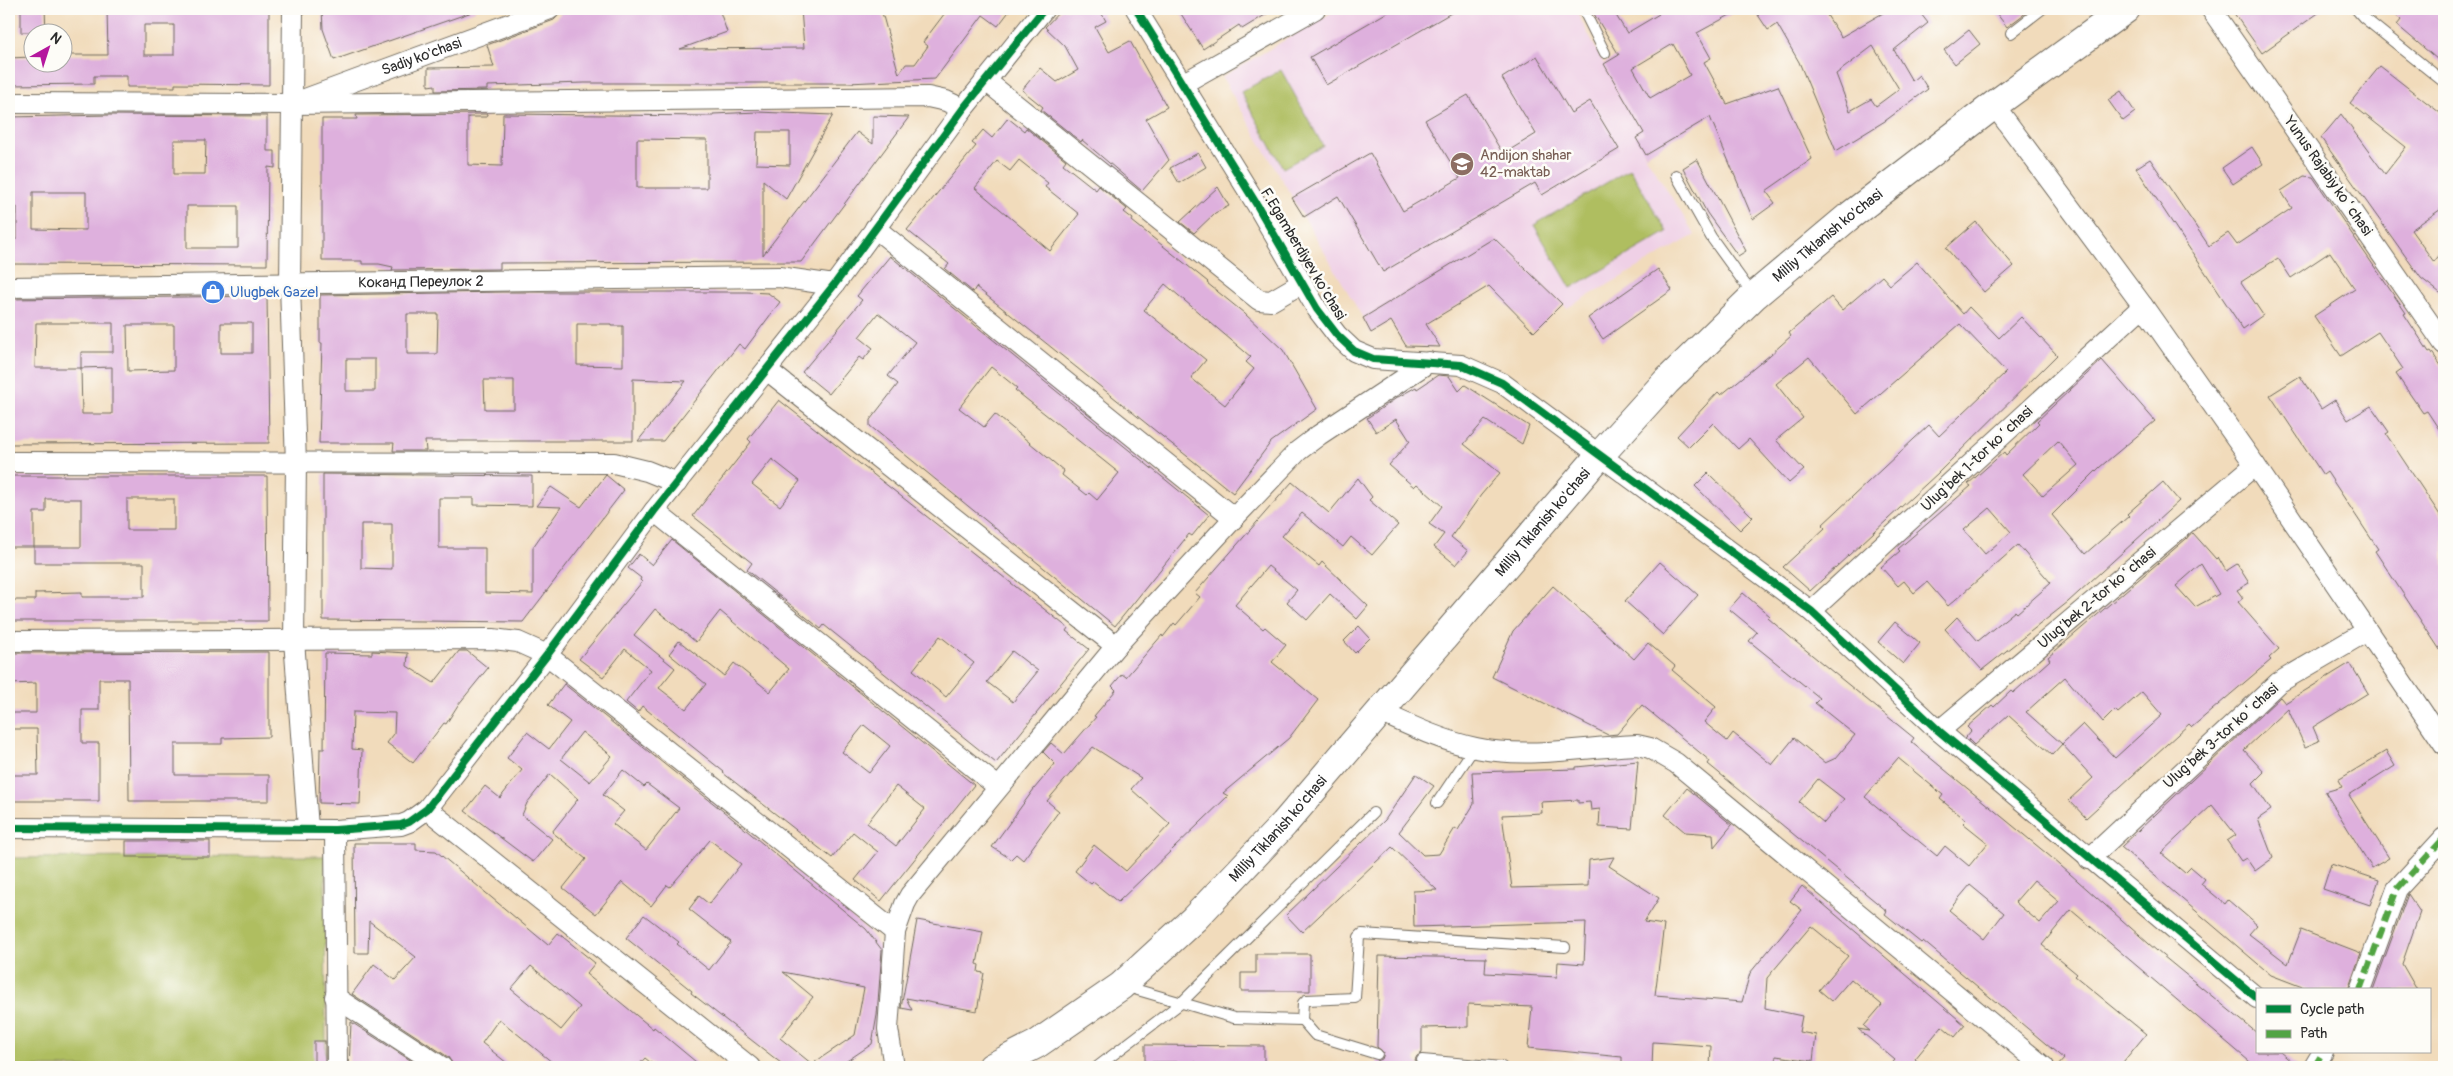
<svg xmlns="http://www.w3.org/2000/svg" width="2453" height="1076" font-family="Pangolin,sans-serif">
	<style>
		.built { fill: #efd0e6 }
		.green { fill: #afbe61; stroke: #6d7446 }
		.building { fill: #deb0dd; fill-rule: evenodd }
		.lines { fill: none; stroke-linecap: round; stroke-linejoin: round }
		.service-casing { stroke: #70695d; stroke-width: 12 }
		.minor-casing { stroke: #70695d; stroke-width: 22 }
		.secondary-casing { stroke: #70695d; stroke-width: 30 }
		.service { stroke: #fff; stroke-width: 10 }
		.minor { stroke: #fff; stroke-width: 20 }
		.secondary { stroke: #fff; stroke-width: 28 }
		.quiet { stroke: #51a443; stroke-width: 6; stroke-dasharray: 12 6; stroke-linecap: butt }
		.cycleway-casing { stroke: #fdfcf7; stroke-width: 11 }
		.cycleway { stroke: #00873e; stroke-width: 8 }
		.labels { text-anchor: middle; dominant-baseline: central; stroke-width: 5; stroke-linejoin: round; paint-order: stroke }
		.street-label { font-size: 15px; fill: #2b2b2b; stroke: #fdfcf7 }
		.education-label { font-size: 15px; fill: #785e54; stroke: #fdfcf7; text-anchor: start }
		.shop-label { font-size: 15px; fill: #366cbe; stroke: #fdfcf7; text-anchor: start }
	</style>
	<rect width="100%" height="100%" fill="#fdfcf7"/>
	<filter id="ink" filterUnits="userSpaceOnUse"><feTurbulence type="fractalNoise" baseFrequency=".02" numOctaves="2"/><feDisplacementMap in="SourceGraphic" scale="10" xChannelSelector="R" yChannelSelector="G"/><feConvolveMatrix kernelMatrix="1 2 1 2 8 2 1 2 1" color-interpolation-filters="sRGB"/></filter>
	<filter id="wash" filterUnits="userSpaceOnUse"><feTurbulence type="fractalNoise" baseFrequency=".0096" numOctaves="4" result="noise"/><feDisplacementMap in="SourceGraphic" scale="20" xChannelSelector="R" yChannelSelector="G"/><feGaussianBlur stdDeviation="1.12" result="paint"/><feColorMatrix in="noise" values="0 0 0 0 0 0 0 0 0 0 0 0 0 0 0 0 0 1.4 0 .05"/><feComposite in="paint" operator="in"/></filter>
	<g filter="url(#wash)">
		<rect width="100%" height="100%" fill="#f1dbbb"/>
		<path class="built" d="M1338 9H1575L1604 64 1645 133 1642 134 1644 153 1695 235 1567 308 1494 238 1363 318 1222 77Z"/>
		<g class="green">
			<path d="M1281 70 1323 146 1283 168 1241 92Z"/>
			<path d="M1630 169 1667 232 1571 288 1534 225Z"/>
			<path d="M325 856 326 1067H9V858Z"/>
		</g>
		<g id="blocks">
			<g class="building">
				<path d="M21 9H45L46 32H21Z"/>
				<path d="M107 9H269V85L175 84V87H127V76H94V84L9 85V58L32 57V62H62V55H108ZM144 25H174V55H144Z"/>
				<path d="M322 9H475V11L334 60 323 29Z"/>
				<path d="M574 9H719L727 32 680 49 804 48 801 9H881L899 74 906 64H915L928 46 923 42 948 9H1011L998 26 983 15 935 79 848 83H584L487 86V90L435 91V85L428 86V68L494 67 487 45 554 20 561 13Z"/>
				<path d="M1062 9H1099L1106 21 1095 27 1109 52 1130 41 1167 107 1146 119 1169 160 1142 191 1082 140 1081 142 1041 110 1043 107 1022 90 1040 68 1057 82 1078 70 1065 46 1045 27Z"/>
				<path d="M1178 9H1275L1242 29 1239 25 1203 49Z"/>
				<path d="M1393 9H1458L1326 85 1310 57Z"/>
				<path d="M1591 9H1612L1627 33 1659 14 1656 9H1741L1697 33 1711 58 1704 62 1727 104 1778 86 1812 159 1766 191 1775 203 1753 219 1710 117 1646 155 1636 138 1644 133 1604 64 1619 55ZM1673 44 1690 75 1650 98 1633 68Z"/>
				<path d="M1754 9H1823L1841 37 1890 9H1917L1928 23 1894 50 1912 81 1919 75 1928 89 1885 121 1836 151 1799 62 1777 24 1768 30ZM1873 46 1899 89 1876 106 1871 99 1850 111 1836 74Z"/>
				<path d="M1993 9H2031L2007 27Z"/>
				<path d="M2231 9H2324L2262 53Z"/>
				<path d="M2389 9H2444V65L2397 25 2401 20Z"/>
				<path d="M1969 30 1980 44 1955 64 1944 50Z"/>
				<path d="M1537 56 1571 113 1590 101 1619 149 1542 195 1535 183 1383 272 1338 196 1304 217 1292 198 1370 153 1403 211 1460 178 1425 120 1468 95 1503 154 1536 134 1502 78Z"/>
				<path d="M2380 66 2444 116V207L2411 230 2434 262 2444 249V296L2421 278 2321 138 2341 114 2385 174 2406 147 2350 103Z"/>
				<path d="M2121 91 2135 112 2123 121 2108 100Z"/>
				<path d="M757 112 833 115 786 199 763 180V255L857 132 873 144V116L909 117 801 262 500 263V269L392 270 393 267 379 264H362V261H322V119H357L356 115 487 114V117H468V165L502 166 503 114 713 116V114ZM757 132H790V165L756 164ZM637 139 707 140V188H637Z"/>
				<path d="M110 115 267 116V151H275V168L268 167 267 265 9 264V239H17V207H9V117ZM174 140H206L205 174H174ZM33 192H86V230L33 229ZM187 206H238V248H187Z"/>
				<path d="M1008 118 1024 131 1026 128 1066 160 1063 164 1096 190 1099 186 1127 209 1124 212 1133 219 1132 221 1208 282 1207 283 1244 313 1283 350 1317 409 1271 442 1233 493 976 287 973 292 945 269 949 264 907 230 976 146 972 143 983 130 992 138ZM1019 160 1048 183 1045 187 1079 214 1050 251 975 188 997 161 1010 171ZM1165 284 1251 357 1246 362 1254 369 1225 405 1191 378 1206 360 1144 310Z"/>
				<path d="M2252 147 2263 164 2233 184 2222 168Z"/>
				<path d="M1198 153 1206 167 1179 183 1170 168Z"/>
				<path d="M1697 159 1746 251 1738 256 1707 213 1683 168Z"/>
				<path d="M2150 159 2209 246 2228 233 2237 245 2292 208 2281 191 2304 176 2313 177 2406 313 2404 314 2429 352 2431 351 2444 370V437L2427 411 2423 413 2396 374 2403 369 2378 332 2341 356 2314 316 2355 289 2330 252 2291 278 2278 258 2241 282 2263 315 2243 329 2136 168Z"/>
				<path d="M1218 187 1229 206 1215 213 1194 233 1180 222Z"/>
				<path d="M1976 222 2014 266 1984 292 1946 248Z"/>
				<path d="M1494 238 1562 304 1534 332 1489 286 1426 324 1440 347 1406 346 1391 321 1371 333 1363 318Z"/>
				<path d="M890 256 1209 515 1192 536 1189 534 1115 626 870 426V420L898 384 888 376 915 342 878 313 859 337 873 348 863 360 859 357 829 394 802 372 862 300 857 296ZM991 367 1017 388 1015 390 1119 473 1097 500 1089 493 1087 495 1062 475 1064 471 995 414 984 427 959 408Z"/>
				<path d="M1917 262 1963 314 1969 307 1999 338 2021 317 2057 355 1938 473 1810 591 1783 567 1825 528 1822 525 1929 425 1939 436 2006 372 1960 324 1857 414 1809 357 1776 384 1803 418 1776 440 1804 470 1789 483 1749 439 1738 449 1713 423 1689 447 1677 436 1718 392 1721 395 1770 355 1791 336 1789 333 1831 297 1842 310 1882 276 1890 285Z"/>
				<path d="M1658 269 1672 290 1603 339 1588 318Z"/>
				<path d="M502 292H747L768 293 780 302 745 349 739 344 663 441H638L686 381 633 379V441H425L426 451H393L394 443H319L322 343H320V295ZM407 314H438L437 354H407ZM577 324H611V326H623V366L577 365ZM346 359H375V391H346ZM484 380H514V409H485Z"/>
				<path d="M267 296 269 443 9 444V299ZM36 323H113V352H81V368H35ZM221 323H252V353H221ZM127 325H174V370L128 371ZM112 367V414H82L81 368Z"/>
				<path d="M2102 360 2155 421 2100 467 2052 515 2085 554 2129 516 2127 514 2163 482 2179 501 2068 602 1982 670 1945 629 1957 617 1978 641 2015 611 2017 613 2051 583 2018 545 1948 606 1927 582 1914 593 1904 581 1898 586 1881 567 1900 551 1898 549 1971 486 1968 484 2004 452 2006 455 2039 423 2037 421ZM2058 441 2078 465 2043 496 2023 474ZM1990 508 2011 532 1985 554 1964 530Z"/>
				<path d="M1438 375 1449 376 1459 391 1465 385 1529 426 1522 444 1485 420 1464 444 1500 473 1481 495 1451 537 1468 551 1456 565 1434 547 1444 534 1429 524 1442 506 1417 484 1414 487 1389 465 1410 441 1396 419 1376 432 1367 418 1398 397 1416 387 1417 389Z"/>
				<path d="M2300 376 2321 409 2335 400 2348 420 2371 406 2389 432 2386 434 2444 521V656L2375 551 2378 549 2327 472 2323 475 2270 395Z"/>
				<path d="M779 400 1058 620 1068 628 1066 631 1089 649 996 763 824 625 821 629 747 570 752 563 693 516 751 442 748 439ZM772 459 800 481 780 506 752 484ZM940 636 974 663 946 697 913 670ZM1012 651 1038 671 1013 702 987 682Z"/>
				<path d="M1708 473 1753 517 1740 530 1695 486Z"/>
				<path d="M323 474 532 476V506L474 505V498H439V548H485V593L533 594V547L561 507 536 506 551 487 581 507 606 475 624 490 523 622 323 620ZM361 524H392V569L361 568Z"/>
				<path d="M9 476H267L268 621H9V600H35V593L82 592V597H144V563H34V547H9ZM46 499H81V547H34V512H46ZM127 499H174V530H127Z"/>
				<path d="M1358 478 1372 497 1369 500 1398 525 1372 555 1351 537 1343 547 1302 513 1282 536 1319 566 1322 562 1368 606 1357 619 1330 594 1307 620 1287 602 1297 590 1268 566 1235 605 1263 629 1265 627 1286 645 1272 662 1318 700 1289 738 1223 793 1228 796 1118 902 1093 882 1091 884 1075 871 1094 845 1126 871 1170 824 1131 789 1141 778 1093 747 1047 801 1059 811 1023 860 1016 854 1011 859 992 847 1034 789 1055 764 1043 752 1051 743 1064 754 1096 717 1094 716 1116 690 1112 686 1122 674 1126 677 1162 635 1163 637 1174 623 1176 625 1200 597 1195 593 1292 482 1329 513Z"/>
				<path d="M2193 533 2216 559 2218 557 2226 571 2237 564 2249 583 2237 590 2243 598 2238 602 2279 649 2269 658 2271 660 2192 727 2189 724 2086 818 2069 800 2093 778 2062 744 2052 755 2008 715 1974 745 1966 737 1971 731 1967 727 1992 705 1994 707 2011 691 2013 693 2050 660 2048 657ZM2201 564 2219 594 2195 607 2176 586ZM2065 677 2103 722 2115 710 2118 713 2142 692 2162 715 2115 758 2083 724 2062 744 2026 712Z"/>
				<path d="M672 540 974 785 881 901 855 880 878 852 853 832 832 858 723 773 724 772 642 706 638 712 626 702 651 670 625 649 603 677 579 659 642 582 640 580 641 578 628 568 639 554 652 565ZM655 609 696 642 720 611 789 669 770 692 734 663 724 676 679 641 669 654 706 684 686 709 659 688 675 668 634 635ZM864 725 890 746 869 773 842 752ZM896 786 925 809 896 846 867 823Z"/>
				<path d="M1660 562 1698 595 1663 635 1625 601Z"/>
				<path d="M1553 586 1634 659 1648 643 1675 666 1672 670 1716 707 1704 722 1727 741 1733 733 1772 765 1794 738 1825 763 1836 758 1855 735 1815 703 1820 698 1749 641 1757 632 1729 609 1743 593 1770 616 1768 618 1796 642 1914 738 1911 742 2052 858 2157 951 2257 1033V1052H2280L2298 1067H2256L2071 910 2042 945 2077 974 2075 976 2146 1034 2119 1067H2057L2064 1059 1923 941 1921 943 1885 914 1887 911 1708 764 1710 761 1642 705 1617 734 1608 735 1492 677 1513 631ZM1898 758 1943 795 1940 799 1966 820 1963 823 1988 843 1969 866 1945 846 1937 856 1865 797ZM1818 779 1844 799 1824 823 1799 802ZM2034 880 2059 901 2040 923 2015 902ZM1970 885 2004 913 1984 939 1949 910Z"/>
				<path d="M1895 622 1920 643 1903 664 1878 642Z"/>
				<path d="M1359 626 1370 638 1355 653 1344 641Z"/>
				<path d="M372 651 408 653 407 666 434 683 459 651H467L488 668 458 705 446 724 444 723 413 763 387 743 394 734 395 713 353 712 352 749 362 750 360 804 319 803 320 749H324L325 653 372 654Z"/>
				<path d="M269 652V737L222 738V744H175V775H269V801H129L128 679H99V710H82V743H99V801H9V775H38L37 729H9V713H36V683L9 684V653Z"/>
				<path d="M2350 663 2368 693 2313 727 2319 741 2305 747 2288 709 2244 750 2264 772 2253 783 2271 810 2258 819 2273 858 2255 871 2246 858 2241 861 2227 841 2236 835 2212 805 2161 853 2185 873 2191 867 2205 879 2201 884 2225 904 2228 900 2257 925 2249 934 2288 964 2301 930 2361 953 2348 990H2310L2271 975 2121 847 2280 697 2285 703Z"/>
				<path d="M564 684 728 815 866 929 882 950 877 1015 872 1044 838 1067H786L691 993 692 991 626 938 644 915 679 942 677 944 709 970 731 942 689 909 699 896 709 904 741 864 710 840 670 887 667 885 651 906 622 882 596 914 563 888 586 859 552 832 578 799 550 774 527 803 522 815 552 839 533 862 465 811 485 786 500 798 522 770 507 758 527 732 549 749 570 722 548 705ZM582 732 612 756 590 782 561 759ZM623 770 644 787 647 784 679 808 646 850 613 824 624 811 603 795ZM783 972 864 988 855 1035 812 1064 780 1038 813 997Z"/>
				<path d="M2386 751 2395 766 2349 795 2389 858 2372 868 2325 792 2342 787 2338 780Z"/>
				<path d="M1638 761 1632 829 1599 827 1600 809 1591 810 1590 802 1578 803V800L1541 802 1542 813 1502 815 1512 888 1588 886 1589 860 1614 857 1609 866 1659 898 1644 922 1664 925 1655 995 1742 1002 1750 973 1802 910 1790 901 1802 886 1965 1025 1955 1037 1942 1026 1915 1059 1924 1067H1889L1895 1060 1858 1029 1870 1031 1864 1026 1882 1005 1851 979 1832 1001 1819 990 1848 956 1811 926 1767 978 1765 1008 1802 1016 1799 1032 1816 1035 1813 1061 1776 1056 1775 1065 1769 1064V1067H1710L1711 1046 1653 1042 1652 1067H1622V1057L1528 1048 1532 1007 1468 1004V1027L1422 1028V1053L1417 1056 1415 1060 1418 1065 1422 1067H1377V1061L1382 1059 1384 1053 1377 1047 1379 956 1486 958 1485 973 1557 977 1558 962 1584 964 1586 922 1414 927 1413 891 1437 890 1392 847 1302 932 1286 915 1385 820 1416 774 1434 786 1399 832 1423 855 1439 854 1455 828 1458 830 1474 804 1472 772 1576 769V767Z"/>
				<path d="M1687 788 1732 825 1714 847 1713 834 1685 832 1665 815Z"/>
				<rect x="126" y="841" width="84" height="16"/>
				<path d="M354 843H416V850L436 851 548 945 558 933 595 963 586 974 653 1029 654 1027 702 1067H656L645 1058 637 1067H558L499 1019 482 1043 512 1067H454L448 1057 352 994 374 964 395 980 416 957 369 921 368 953H355ZM531 966 580 1007 561 1030 511 989Z"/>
				<path d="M2331 864 2379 880 2370 905 2323 889Z"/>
				<path d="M2408 894 2420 912 2402 964 2417 990H2373Z"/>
				<path d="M917 920 983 932 977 964 979 965 978 972 984 973 977 1011 906 998 912 1010 901 1008Z"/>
				<path d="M1256 954H1310V991H1241V973H1256Z"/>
				<path d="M351 1022 421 1067H360L357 1064 349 1067Z"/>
				<rect x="314" y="1041" width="11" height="26"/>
				<path d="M1145 1045 1264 1046V1067H1196V1062H1145Z"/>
			</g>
		</g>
	</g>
	<g filter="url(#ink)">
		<use href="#blocks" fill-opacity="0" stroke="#70695d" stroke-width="1"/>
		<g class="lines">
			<g class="service-casing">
				<g id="service">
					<path d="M1583 9 1605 53"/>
					<path d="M2356 9 2363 17 2444 82"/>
					<path d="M2011 33 2042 9"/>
					<path d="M1676 175 1711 237 1753 295"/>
					<path d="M1437 803 1474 748"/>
					<path d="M1124 986 1234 1018 1302 1020 1303 1003 1306 1000 1355 998 1359 937 1362 934 1565 947"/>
					<path d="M1302 1020 1315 1035 1377 1054"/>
					<path d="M1422 1060 1502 1067"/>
					<path d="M1097 1067 1181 1003 1373 813"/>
				</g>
			</g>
			<g class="minor-casing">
				<g id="minor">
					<path d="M293 9 290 285 296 464 294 640 308 828"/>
					<path d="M1136 9 1257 205 1317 309 1337 335 1354 351 1373 359 1461 365 1502 383 1811 611 1939 731 2257 998"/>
					<path d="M2211 9 2444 344"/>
					<path d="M985 80 1259 300 1271 301 1302 283"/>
					<path d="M1182 84 1315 9"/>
					<path id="s1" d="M305 99 550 9"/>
					<path d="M9 103 291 104 928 97 946 101 963 109"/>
					<path d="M1994 105 2143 306 2255 465 2444 744"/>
					<path d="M875 228 1234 518"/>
					<path id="s2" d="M9 287 779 277 834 285"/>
					<path d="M767 370 1116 646"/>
					<path d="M9 462 614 463 647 471 677 483"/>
					<path d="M654 511 998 787"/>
					<path d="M1811 611 2143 306"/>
					<path d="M9 641 493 639 518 642 547 655 895 932"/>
					<path d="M1378 711C1409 725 1442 741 1476 748 1528 759 1584 747 1637 745L1650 748 1676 763 2044 1067"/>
					<path d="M1939 731 2255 465"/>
					<path d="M427 809 750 1067"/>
					<path d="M9 828 335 830 401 825 409 822 427 809 547 655 654 511 834 285 963 109 1044 9"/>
					<path d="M335 830 337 1067"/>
					<path d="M2089 859 2278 683 2367 631"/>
					<path d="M2360 990 2397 889 2444 838"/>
					<path d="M335 997 442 1067"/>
					<path d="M894 1067 888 1029 895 932 905 904 910 895 1116 646 1234 518 1298 451 1319 435 1429 362"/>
					<path d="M2314 1067 2323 1052"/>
				</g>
			</g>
			<g class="secondary-casing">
				<g id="secondary">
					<path id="s3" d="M992 1067 1037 1044 1121 986 1194 919 1284 824 1600 455 1666 382 1754 296 1847 218 1994 105 2126 9"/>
				</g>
			</g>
			<use href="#service" class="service"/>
			<use href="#minor" class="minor"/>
			<use href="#secondary" class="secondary"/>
			<g class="quiet">
				<path d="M2360 990 2397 889 2444 838"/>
				<path d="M2314 1067 2323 1052"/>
			</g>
			<g class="cycleway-casing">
				<g id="cycleway">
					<path d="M1136 9 1257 205 1317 309 1337 335 1354 351 1373 359 1461 365 1502 383 1811 611 1939 731 2257 998"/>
					<path d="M9 828 335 830 401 825 409 822 427 809 547 655 654 511 834 285 963 109 1044 9"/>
				</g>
			</g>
			<use href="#cycleway" class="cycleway"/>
		</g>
	</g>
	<defs>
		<g id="school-disc" transform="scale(1.25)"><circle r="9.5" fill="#8d6e63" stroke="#fdfcf7"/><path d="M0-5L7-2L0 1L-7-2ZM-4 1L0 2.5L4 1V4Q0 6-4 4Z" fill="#fff"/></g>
		<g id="shop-disc" transform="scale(1.25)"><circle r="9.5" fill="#3f7fe0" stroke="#fdfcf7"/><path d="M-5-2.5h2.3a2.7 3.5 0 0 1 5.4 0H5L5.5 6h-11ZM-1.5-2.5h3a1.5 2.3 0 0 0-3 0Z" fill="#fff"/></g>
	</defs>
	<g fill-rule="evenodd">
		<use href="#school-disc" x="1462" y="164"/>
		<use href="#shop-disc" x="213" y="292"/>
	</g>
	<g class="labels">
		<g class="street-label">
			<text stroke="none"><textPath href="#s1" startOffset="124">Sadiy ko'chasi</textPath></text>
			<text transform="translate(2328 176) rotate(55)">Yunus Rajabiy koʻchasi</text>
			<text stroke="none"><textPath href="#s3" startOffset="1185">Milliy Tiklanish ko'chasi</textPath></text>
			<text transform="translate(1303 254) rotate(59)">F.Egamberdiyev kо‘chasi</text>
			<text stroke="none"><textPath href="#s2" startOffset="412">Коканд Πереулок 2</textPath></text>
			<text transform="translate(1977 459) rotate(-43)">Ulug‘bek 1-tor koʻchasi</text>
			<text stroke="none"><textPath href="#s3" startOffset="780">Milliy Tiklanish ko'chasi</textPath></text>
			<text transform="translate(2097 598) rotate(-40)">Ulug‘bek 2-tor koʻchasi</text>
			<text transform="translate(2221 736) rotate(-42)">Ulug‘bek 3-tor koʻchasi</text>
			<text stroke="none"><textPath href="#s3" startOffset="375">Milliy Tiklanish ko'chasi</textPath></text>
		</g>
		<g class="education-label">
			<text x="1480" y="155">Andijon shahar<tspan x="1480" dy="17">42-maktab</tspan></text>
		</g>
		<g class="shop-label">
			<text x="230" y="292">Ulugbek Gazel</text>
		</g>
	</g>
	<rect width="2453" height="1076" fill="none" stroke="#fdfcf7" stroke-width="30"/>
	<rect x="2256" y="988" width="175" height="65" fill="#fdfcf7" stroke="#a9a8a5"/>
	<rect x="2266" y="1005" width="25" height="8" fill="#00873e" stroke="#a9a8a5"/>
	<text x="2300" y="1014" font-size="15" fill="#2b2b2b">Cycle path</text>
	<rect x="2266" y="1030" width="25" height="8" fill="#51a443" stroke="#a9a8a5"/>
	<text x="2300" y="1038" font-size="15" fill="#2b2b2b">Path</text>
	<g transform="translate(48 48) rotate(39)"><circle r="24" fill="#fdfcf7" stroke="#a9a8a5"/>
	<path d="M0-4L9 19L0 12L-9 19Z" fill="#b5179e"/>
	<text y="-8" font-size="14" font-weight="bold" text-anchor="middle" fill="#2b2b2b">N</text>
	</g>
</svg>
